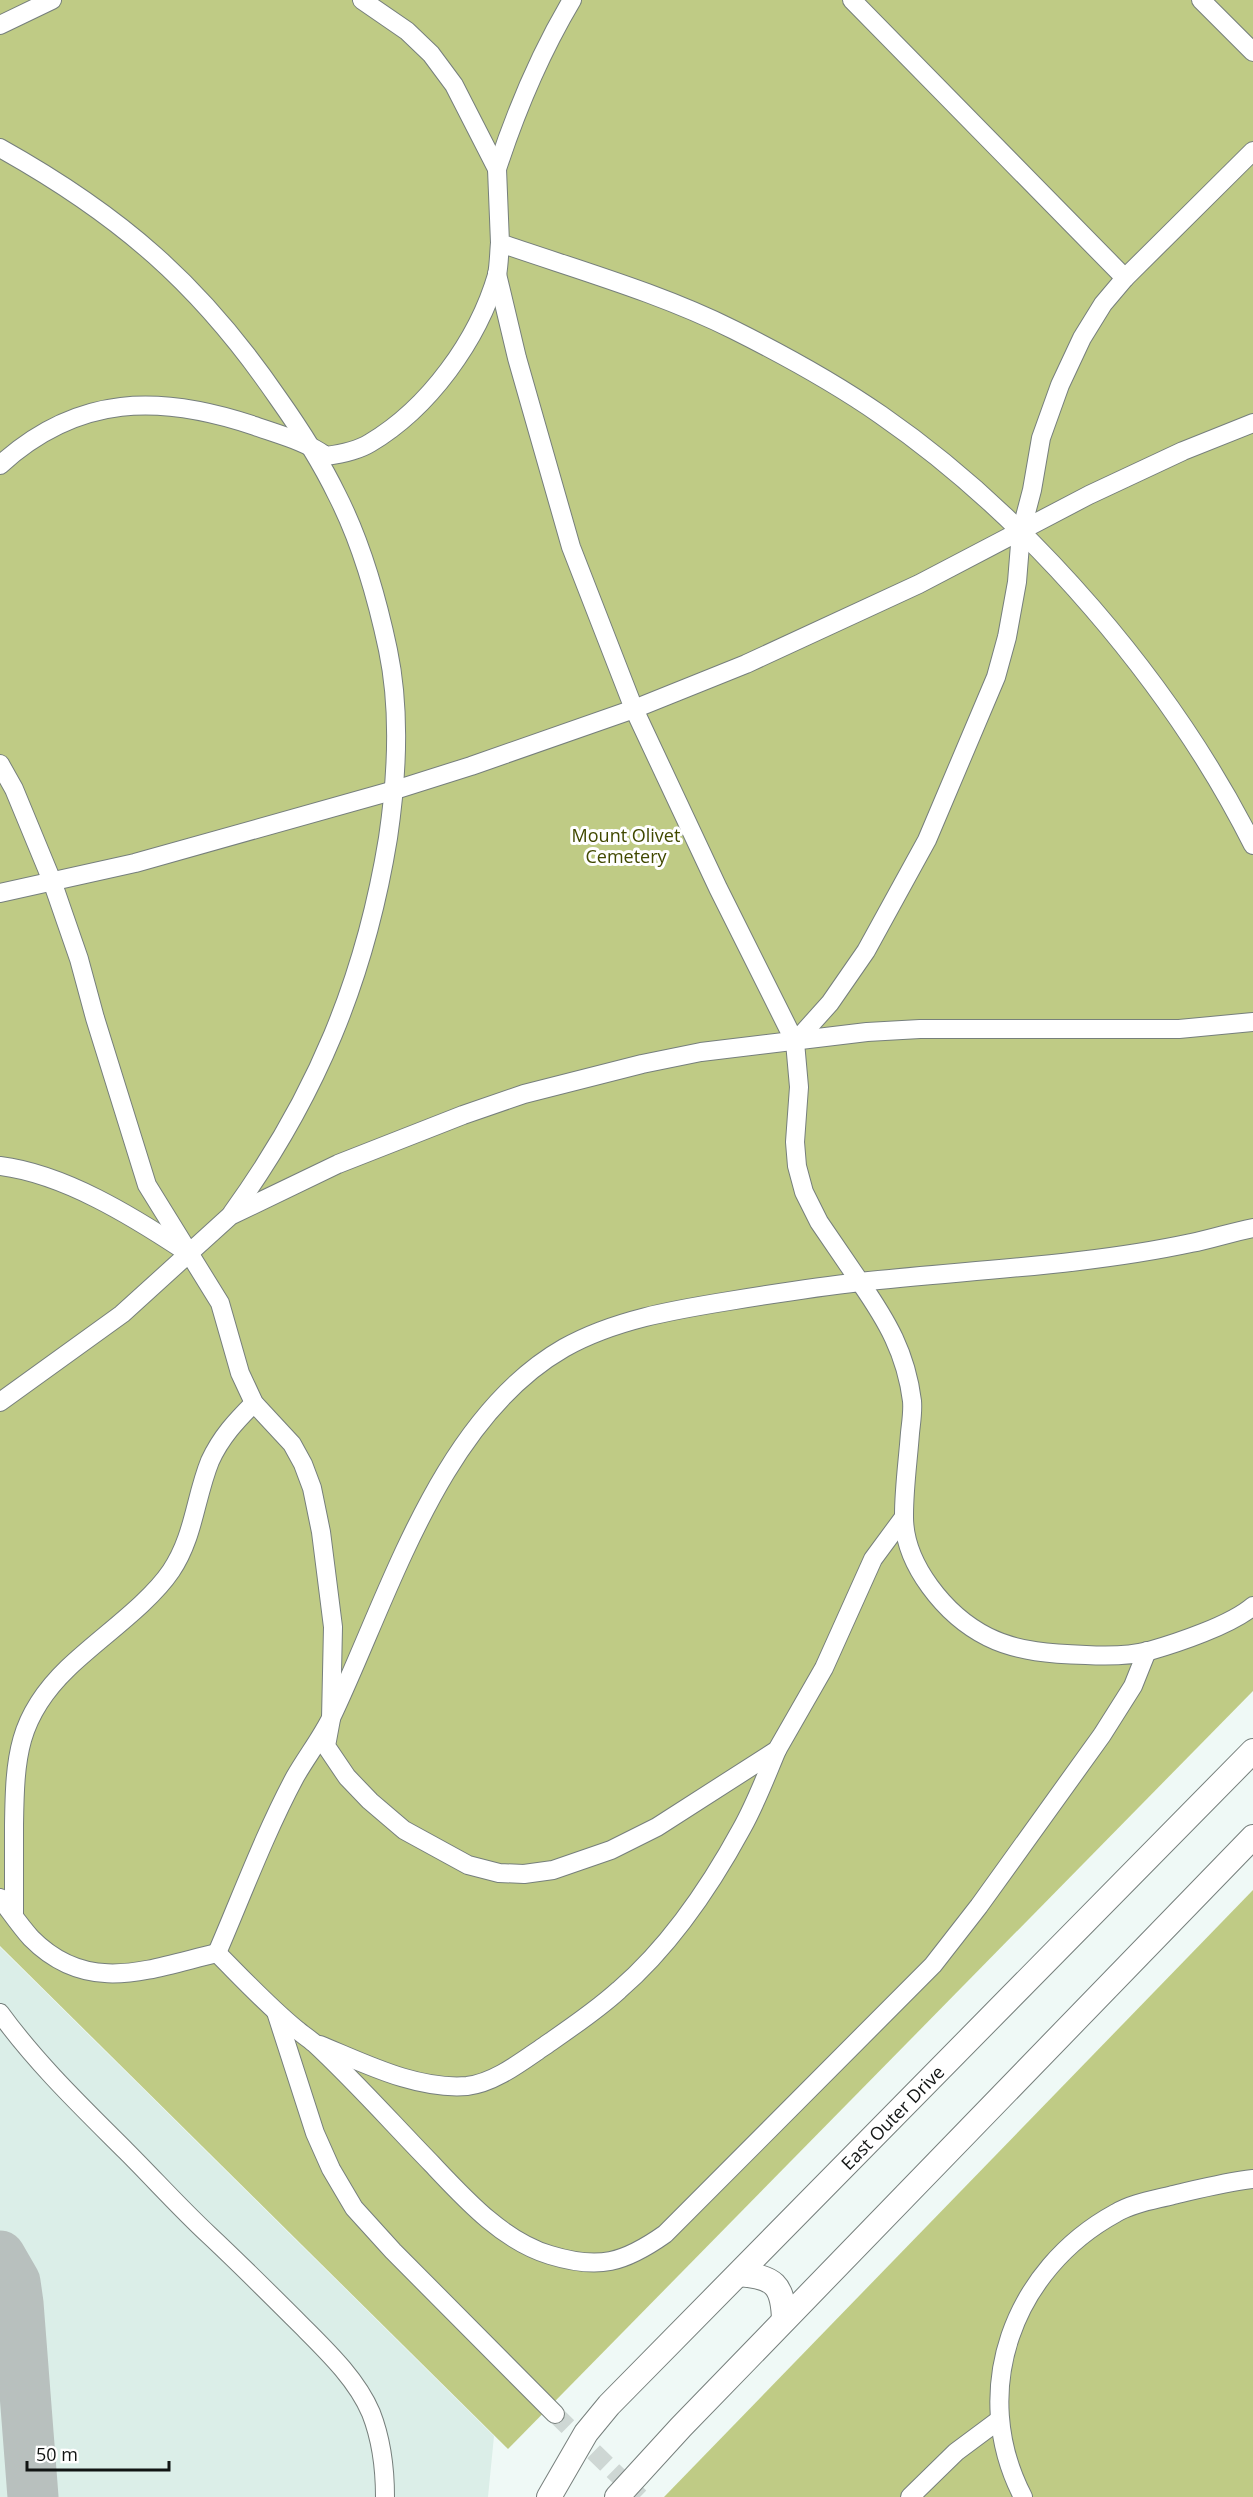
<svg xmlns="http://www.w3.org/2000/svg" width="1253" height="2497" font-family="'Open Sans',sans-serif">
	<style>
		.built { fill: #dbeee8 }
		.green { fill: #bfcb85 }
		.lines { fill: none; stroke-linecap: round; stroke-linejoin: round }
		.taxiway { stroke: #b8c0be; stroke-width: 51 }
		.minor-tunnel { stroke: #ced7d4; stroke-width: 18; stroke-dasharray: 18 9; stroke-linecap: butt }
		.minor-casing { stroke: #767f7c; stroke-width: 20 }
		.major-casing { stroke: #767f7c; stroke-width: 26 }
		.minor { stroke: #fff; stroke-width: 18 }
		.major { stroke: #fff; stroke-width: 24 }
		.labels { text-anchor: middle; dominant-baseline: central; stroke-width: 6; stroke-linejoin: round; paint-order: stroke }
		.park-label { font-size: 18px; fill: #414900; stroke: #fff }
		.street-label { font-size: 18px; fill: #111413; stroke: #fff }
	</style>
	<rect width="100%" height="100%" fill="#eff9f6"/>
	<path class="built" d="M0 1947 494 2436 488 2497H0Z"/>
	<g class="green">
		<path d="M0 0H1253V1691L508 2449 0 1946Z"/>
		<path d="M1253 1890V2497H664Z"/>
	</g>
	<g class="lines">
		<path class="taxiway" d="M0 2256 15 2282 18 2303 33 2497"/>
		<path class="minor-tunnel" d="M555 2414 640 2497"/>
		<g class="minor-casing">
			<g id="minor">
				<path d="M362 0 407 31 431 54 454 85 497 169 500 243C578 270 660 293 734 330 784 355 835 383 881 415 1030 518 1172 684 1253 845"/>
				<path d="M852 0 1125 278"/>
				<path d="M1201 0 1253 52"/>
				<path d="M0 25 52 0"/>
				<path d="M0 148C120 215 200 284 278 398 300 429 320 460 337 495 361 542 377 598 388 650 401 712 397 777 388 838 365 979 316 1097 232 1213"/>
				<path d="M497 169C516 111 541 52 572 0"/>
				<path d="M497 274 517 358 571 547 634 709 718 888 795 1042 799 1087 795 1142 797 1166 804 1192 819 1222 860 1282C968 1270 1084 1266 1191 1243 1212 1239 1232 1232 1253 1228"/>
				<path d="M0 465C78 394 160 394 255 426 280 435 305 441 326 456 341 454 357 451 370 443 429 408 478 340 497 275 499 265 499 253 500 243"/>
				<path d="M0 764 14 789 52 881 79 959 95 1018 147 1185 220 1303 240 1373 254 1403 292 1444 303 1464 312 1488 321 1532 333 1627 331 1719 326 1746 347 1777 370 1801 404 1830 468 1865 499 1873 524 1874 553 1870 611 1850 657 1827 777 1750 824 1668 873 1559 904 1517"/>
				<path d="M0 893 135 863 395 790 471 766 634 709 746 664 919 584 1089 495 1183 451 1253 423"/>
				<path d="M795 1042 830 1003 866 951 927 840 996 677 1007 637 1017 582 1021 532 1032 490 1041 438 1060 385 1082 338 1103 304 1125 278 1253 151"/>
				<path d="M0 1166C64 1174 132 1216 185 1251"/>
				<path d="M0 1402 122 1314 230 1216 338 1164 463 1115 524 1094 642 1064 701 1052 867 1032 920 1029H1179L1253 1022"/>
				<path d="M0 1898C10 1911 20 1926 31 1938 88 1996 149 1969 217 1953 243 1979 268 2006 296 2029 302 2034 308 2038 314 2043 355 2081 393 2124 432 2164 465 2199 503 2241 550 2255 599 2270 624 2263 665 2234L933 1965 979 1906 1102 1735 1133 1686 1147 1651"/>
				<path d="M14 1916C14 1885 14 1855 14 1825 15 1757 17 1717 68 1668 99 1638 148 1605 171 1571 194 1537 195 1498 210 1461 221 1437 236 1421 254 1403"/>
				<path d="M217 1953C242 1895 265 1833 295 1777 307 1756 322 1737 332 1716 390 1594 440 1419 564 1348 614 1320 673 1310 729 1301 772 1294 816 1287 860 1282 887 1321 906 1353 912 1401 913 1412 911 1423 910 1433 908 1460 904 1488 904 1515 903 1564 946 1616 988 1637 1018 1652 1053 1654 1086 1655 1105 1656 1130 1656 1149 1651 1177 1643 1231 1625 1253 1606"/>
				<path d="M276 2012 315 2133 331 2169 354 2208 393 2251 555 2414"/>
				<path d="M0 2013C37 2064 82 2107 126 2151 154 2179 180 2208 209 2235 241 2265 272 2296 303 2327 328 2352 357 2380 371 2413 382 2441 385 2467 385 2497"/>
				<path d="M320 2045C366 2064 417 2090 467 2086 494 2083 521 2062 543 2047 569 2029 596 2011 619 1990 670 1946 710 1887 742 1828 756 1803 766 1776 777 1750"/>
				<path d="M910 2497 956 2452 999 2420"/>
				<path d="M1023 2497C968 2391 1013 2269 1116 2213 1133 2203 1154 2200 1173 2195 1199 2189 1226 2182 1253 2179"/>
			</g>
		</g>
		<g class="major-casing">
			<g id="major">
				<path d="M739 2274C774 2277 783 2284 784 2320"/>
				<path id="s1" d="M549 2497 586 2433 609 2405 1253 1751"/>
				<path d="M617 2497 681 2427 1253 1837"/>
			</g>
		</g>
		<use href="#minor" class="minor"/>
		<use href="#major" class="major"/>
	</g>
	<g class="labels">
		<g class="park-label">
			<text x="626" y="835">Mount Olivet<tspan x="626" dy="21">Cemetery</tspan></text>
		</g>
		<g class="street-label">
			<text stroke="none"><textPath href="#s1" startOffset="514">East Outer Drive</textPath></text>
		</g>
	</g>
	<path d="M27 2461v9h142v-9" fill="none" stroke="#111413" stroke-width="3"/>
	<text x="36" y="2461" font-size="18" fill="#111413" stroke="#ffffff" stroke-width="4.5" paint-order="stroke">50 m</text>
</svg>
